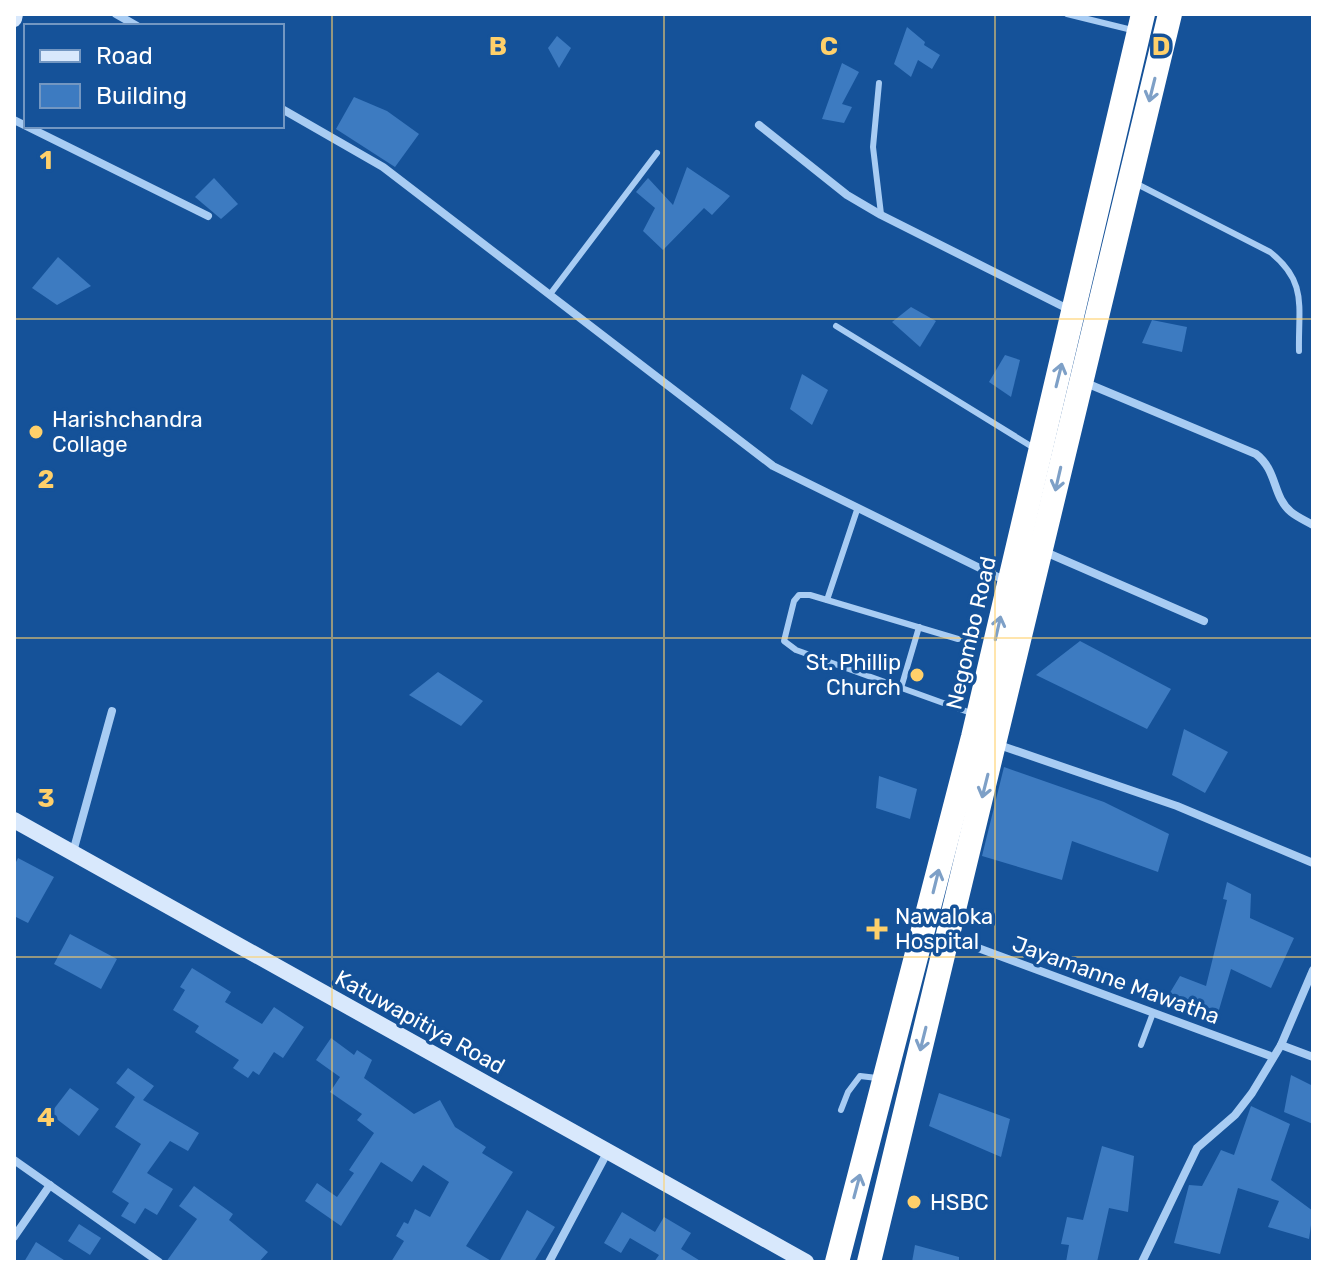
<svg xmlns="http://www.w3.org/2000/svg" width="1327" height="1276" font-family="Rubik,sans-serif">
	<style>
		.building { fill: #3d7bc1 }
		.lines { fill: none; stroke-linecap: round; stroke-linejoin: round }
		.lane { stroke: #a8ccf3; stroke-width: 6 }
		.street { stroke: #a8ccf3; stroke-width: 8 }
		.secondary { stroke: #d8e8fc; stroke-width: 16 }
		.highway { stroke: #fff; stroke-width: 24 }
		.oneway { stroke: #7ea0c7 }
		.grid { fill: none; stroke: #ffd06a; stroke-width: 2; stroke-opacity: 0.55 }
		.poi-dot { fill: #ffd06a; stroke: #155299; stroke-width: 3 }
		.labels { text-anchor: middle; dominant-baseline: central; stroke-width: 7; stroke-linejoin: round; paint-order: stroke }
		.poi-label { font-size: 22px; fill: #fff; stroke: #155299; text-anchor: start }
		.street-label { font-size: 22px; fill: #fff; stroke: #155299 }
		.grid-label { font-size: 26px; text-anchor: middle; font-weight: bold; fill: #ffd06a; stroke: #155299; stroke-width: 7; stroke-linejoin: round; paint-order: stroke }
	</style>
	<rect width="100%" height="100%" fill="#155299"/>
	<g class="building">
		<path d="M907 27 925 42 924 45 940 55 932 69 918 60 911 77 894 64Z"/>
		<path d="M557 36 571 48 559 68 548 48Z"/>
		<path d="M842 63 859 72 842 104 852 107 844 123 822 119Z"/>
		<path d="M354 97 387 111 419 134 395 167 336 129Z"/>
		<path d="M687 167 730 196 712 215 704 208 663 250 643 231 655 208 636 192 648 178 673 205Z"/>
		<path d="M214 178 238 204 221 219 195 197Z"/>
		<path d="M58 257 91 286 57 305 32 288Z"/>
		<path d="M911 307 936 321 920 347 892 322Z"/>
		<path d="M1152 320 1187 327 1182 352 1142 343Z"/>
		<path d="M1005 355 1020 360 1011 397 989 382Z"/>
		<path d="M802 374 828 390 812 425 790 409Z"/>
		<path d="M1080 641 1171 689 1147 729 1036 675Z"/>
		<path d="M438 672 483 701 461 726 409 695Z"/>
		<path d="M1184 729 1228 752 1205 793 1172 775Z"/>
		<path d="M1004 767 1104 802 1169 834 1158 872 1072 841 1062 880 982 856Z"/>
		<path d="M879 776 917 789 910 819 876 808Z"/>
		<path d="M18 858 54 877 28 923 14 916V866Z"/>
		<path d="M1227 882 1251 894 1250 918 1294 938 1271 988 1231 969 1216 1020 1168 996 1180 976 1206 986 1227 900 1223 899Z"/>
		<path d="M70 934 117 959 101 989 54 964Z"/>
		<path d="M192 968 231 992 225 1002 262 1024 274 1007 304 1027 283 1058 274 1052 259 1075 253 1071 248 1078 233 1068 239 1060 195 1032 199 1026 173 1010 185 990 180 987Z"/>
		<path d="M331 1038 354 1055 357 1050 372 1060 364 1078 414 1114 440 1100 455 1127 486 1147 482 1153 513 1172 466 1246 493 1262H391L404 1241 396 1236 404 1222 408 1224 415 1209 430 1217 449 1182 423 1165 412 1182 381 1162 341 1226 305 1201 317 1183 337 1197 354 1173 349 1170 374 1133 357 1120 362 1114 330 1092 340 1077 316 1060Z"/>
		<path d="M128 1068 154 1086 143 1100 199 1133 188 1151 170 1141 147 1173 173 1189 157 1215 145 1208 135 1224 121 1216 129 1203 112 1192 141 1144 115 1127 135 1097 116 1083Z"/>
		<path d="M1291 1075 1313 1086V1124L1284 1112Z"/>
		<path d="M70 1088 99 1109 79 1136 50 1114Z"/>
		<path d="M939 1093 1010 1119 1001 1157 929 1126Z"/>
		<path d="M1251 1106 1290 1124 1271 1180 1313 1211 1309 1239 1268 1227 1279 1201 1238 1188 1220 1254 1174 1243 1189 1185 1202 1186 1221 1150 1234 1155Z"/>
		<path d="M1102 1146 1134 1156 1128 1212 1109 1208 1097 1262H1066L1069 1245 1061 1244 1067 1217 1083 1220Z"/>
		<path d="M194 1186 233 1214 229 1220 268 1252 259 1262H166L197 1219 179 1206Z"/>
		<path d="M527 1210 555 1227 534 1262H499Z"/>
		<path d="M622 1212 655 1232 664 1217 691 1233 681 1249 702 1262H654L659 1255 630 1238 621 1253 604 1243Z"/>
		<path d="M79 1224 101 1238 90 1255 68 1241Z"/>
		<path d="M36 1242 67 1262H24Z"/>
		<path d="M915 1245 959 1257V1262H912Z"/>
	</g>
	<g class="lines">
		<g class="lane">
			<path d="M1067 14 1132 30"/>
			<path d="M879 83 873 147 881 214"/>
			<path d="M1137 184 1270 252C1308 282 1298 307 1299 351"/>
			<path d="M551 293 657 153"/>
			<path d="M836 326 1034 448"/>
			<path d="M827 600 857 510"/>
			<path d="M958 639 810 595H799L794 601 784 641 796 650 971 713"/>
			<path d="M901 688 919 627"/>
			<path d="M1141 1045 1153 1013"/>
			<path d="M841 1110 848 1092 860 1076 877 1078"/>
		</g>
		<g class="street">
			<path d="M116 14 137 26"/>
			<path d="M282 109 383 167 773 466 1008 582"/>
			<path d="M14 120 208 216"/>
			<path d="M759 125 847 195 881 215 1070 310"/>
			<path d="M1086 383 1256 454C1278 471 1272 496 1291 512 1297 517 1306 521 1313 525"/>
			<path d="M1043 551 1204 621"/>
			<path d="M996 744 1177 806 1313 863"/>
			<path d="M73 852 112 711"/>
			<path d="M951 938 1273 1057"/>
			<path d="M1281 1045 1313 1057"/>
			<path d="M14 1160 159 1262"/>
			<path d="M14 1237 50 1185"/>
			<path d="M549 1262 608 1151"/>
			<path d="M1142 1262 1197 1148 1235 1115 1252 1093 1281 1045 1313 970"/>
		</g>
		<g class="secondary">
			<path d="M14 19 15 14"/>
			<path d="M14 820 806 1262"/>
		</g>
		<g class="highway">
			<path d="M837 1262 973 737 1143 14"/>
			<path d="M869 1262 1170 14"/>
		</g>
	</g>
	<defs><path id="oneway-shaft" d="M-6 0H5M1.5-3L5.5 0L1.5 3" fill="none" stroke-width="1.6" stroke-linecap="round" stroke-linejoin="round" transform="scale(2)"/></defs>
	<g class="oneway">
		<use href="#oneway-shaft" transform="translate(1152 90) rotate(104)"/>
		<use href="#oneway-shaft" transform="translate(1059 375) rotate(-76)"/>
		<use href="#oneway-shaft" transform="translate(1058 479) rotate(103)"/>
		<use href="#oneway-shaft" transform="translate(998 628) rotate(-77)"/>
		<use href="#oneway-shaft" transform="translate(985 786) rotate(104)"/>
		<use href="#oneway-shaft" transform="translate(936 881) rotate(-76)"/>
		<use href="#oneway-shaft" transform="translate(923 1039) rotate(104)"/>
		<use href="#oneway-shaft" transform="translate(857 1186) rotate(-75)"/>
	</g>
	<path class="grid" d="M332 14V1262M664 14V1262M995 14V1262M14 319H1313M14 638H1313M14 957H1313"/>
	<g class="poi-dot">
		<circle cx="36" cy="432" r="8"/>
		<circle cx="917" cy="675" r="8"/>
		<path d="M873 917h8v8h8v8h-8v8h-8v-8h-8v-8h8z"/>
		<circle cx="914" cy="1202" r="8"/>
	</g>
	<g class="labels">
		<g class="poi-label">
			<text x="52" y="419">Harishchandra<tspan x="52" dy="25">Collage</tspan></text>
			<text x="901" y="662" text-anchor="end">St. Phillip<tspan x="901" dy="25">Church</tspan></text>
			<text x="895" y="916">Nawaloka<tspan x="895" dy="25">Hospital</tspan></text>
			<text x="930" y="1202">HSBC</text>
		</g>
		<g class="street-label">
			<text transform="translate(971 633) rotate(-77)">Negombo Road</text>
			<text transform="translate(1116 980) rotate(20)">Jayamanne Mawatha</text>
			<text transform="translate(420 1022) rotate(29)">Katuwapitiya Road</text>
		</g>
	</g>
	<g class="grid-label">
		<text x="498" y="55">B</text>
		<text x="829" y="55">C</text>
		<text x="1161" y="55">D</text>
		<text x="46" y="169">1</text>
		<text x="46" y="488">2</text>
		<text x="46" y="807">3</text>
		<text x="46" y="1126">4</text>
	</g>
	<rect width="1327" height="1276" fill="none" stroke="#ffffff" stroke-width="32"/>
	<rect x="24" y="24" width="260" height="104" fill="#155299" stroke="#7397c2" stroke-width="2"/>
	<rect x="40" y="50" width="40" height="12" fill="#d8e8fc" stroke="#7397c2" stroke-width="2"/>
	<text x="96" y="64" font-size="24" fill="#ffffff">Road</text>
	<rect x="40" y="84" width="40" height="24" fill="#3d7bc1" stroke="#7397c2" stroke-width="2"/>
	<text x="96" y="104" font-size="24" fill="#ffffff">Building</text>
</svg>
